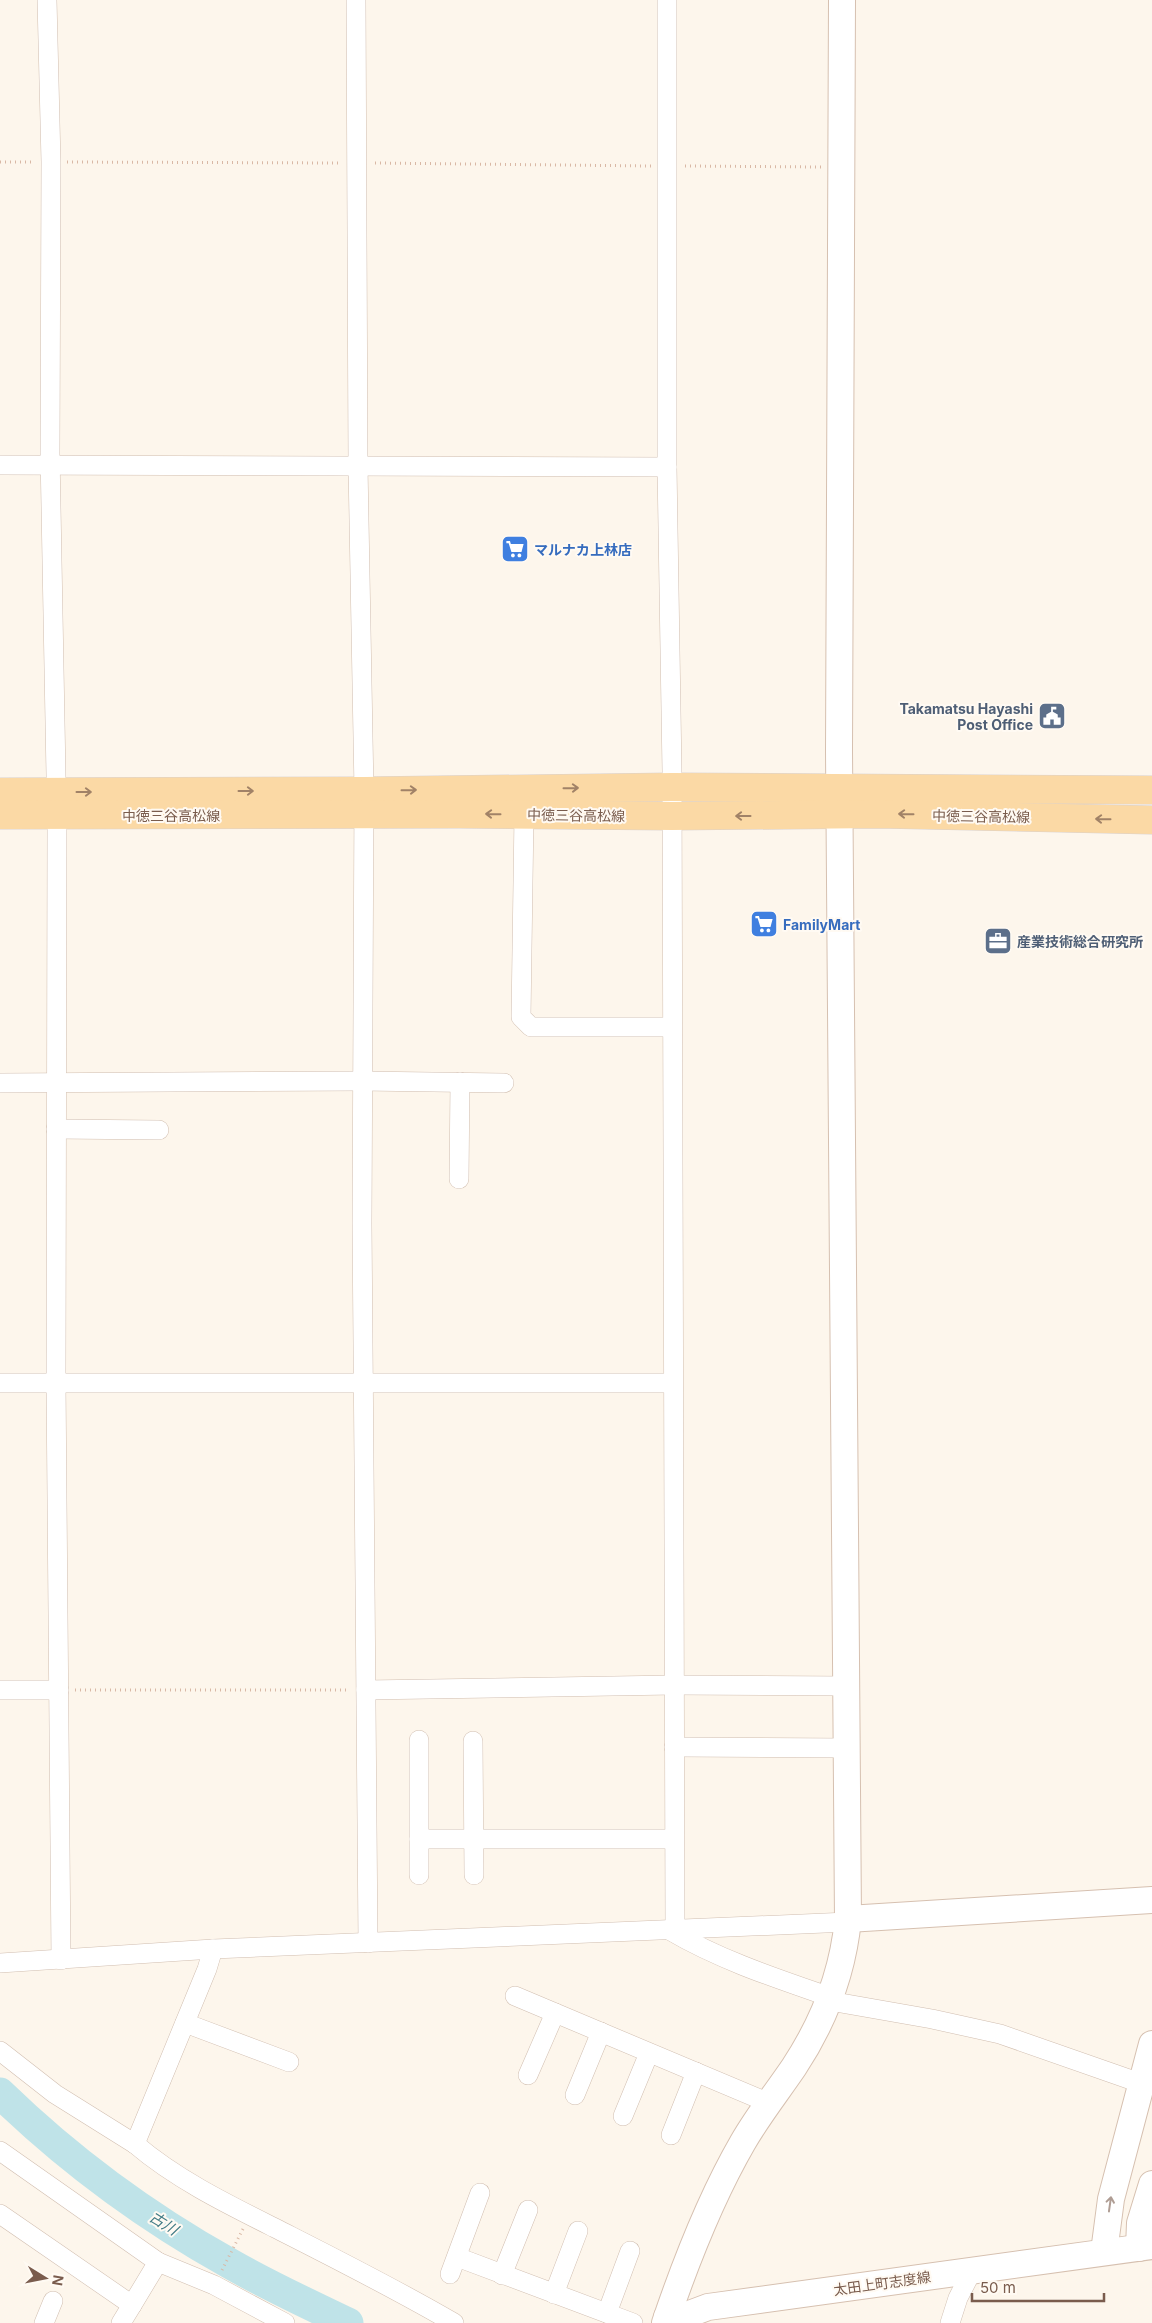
<svg xmlns="http://www.w3.org/2000/svg" width="1152" height="2323" font-family="Inter,'Noto Sans JP',sans-serif">
	<style>
		.lines { fill: none; stroke-linecap: round; stroke-linejoin: round }
		.river { stroke: #bfe3e8; stroke-width: 31 }
		.street-casing { stroke: #d1beb0; stroke-width: 20 }
		.secondary-casing { stroke: #d6c0b0; stroke-width: 28 }
		.primary-casing { stroke: #dad1cd; stroke-width: 29 }
		.path { stroke: #d9b8a5; stroke-width: 3; stroke-dasharray: 1 4; stroke-linecap: butt }
		.street { stroke: #fff; stroke-width: 19 }
		.secondary { stroke: #fff; stroke-width: 26 }
		.primary { stroke: #fbd9a5; stroke-width: 28 }
		.oneway { stroke: #a18267 }
		.oneway2 { stroke: #af9d94 }
		.labels { text-anchor: middle; dominant-baseline: central; stroke-width: 4; stroke-linejoin: round; paint-order: stroke }
		.shop-label { font-size: 14px; font-weight: bold; fill: #366cbe; stroke: #fffaf3; text-anchor: start }
		.service-label { font-size: 14px; font-weight: bold; fill: #4e5e75; stroke: #fffaf3; text-anchor: end }
		.street-label { font-size: 14px; fill: #7a5c4d; stroke: #fffaf3 }
		.water-label { font-size: 15px; font-style: italic; fill: #437c86; stroke: #fffaf3 }
	</style>
	<rect width="100%" height="100%" fill="#fdf6ec"/>
	<g class="lines">
		<path class="river" d="M0 2093C69 2160 145 2216 229 2263 267 2285 308 2304 348 2323"/>
		<g class="street-casing">
			<g id="street">
				<path d="M47 0 51 162 50 453 57 829 56 1383 61 1960"/>
				<path d="M356 0 358 466 364 791 362 1224 368 1943"/>
				<path d="M667 0V467L672 771 675 1930"/>
				<path d="M0 465 667 467"/>
				<path d="M524 815 521 1017 531 1027H672"/>
				<path d="M0 1083 362 1081 504 1083"/>
				<path d="M56 1129 159 1130"/>
				<path d="M459 1179 460 1082"/>
				<path d="M0 1383H672"/>
				<path d="M0 1690H59"/>
				<path d="M366 1690 673 1685 847 1686"/>
				<path d="M419 1740V1875"/>
				<path d="M473 1741 474 1875"/>
				<path d="M674 1747 847 1748"/>
				<path d="M419 1839H674"/>
				<path d="M669 1930C720 1960 775 1978 830 1997L841 2003 932 2019 1000 2034 1143 2084"/>
				<path d="M0 1963 213 1949 848 1922"/>
				<path d="M515 1996 769 2103"/>
				<path d="M185 2023 289 2062"/>
				<path d="M0 2051 55 2094 135 2144 207 1969 213 1949"/>
				<path d="M528 2075 555 2013"/>
				<path d="M575 2095 601 2032"/>
				<path d="M623 2116 649 2053"/>
				<path d="M671 2135 696 2072"/>
				<path d="M135 2144C176 2179 227 2204 275 2228 336 2259 396 2289 454 2323"/>
				<path d="M0 2151 158 2262 132 2305"/>
				<path d="M0 2214 132 2305 121 2323"/>
				<path d="M457 2257 633 2323"/>
				<path d="M158 2262 214 2285 285 2323"/>
				<path d="M450 2274 480 2193"/>
				<path d="M502 2275 528 2210"/>
				<path d="M554 2294 578 2231"/>
				<path d="M607 2313 630 2251"/>
				<path d="M44 2323 53 2301"/>
				<path d="M950 2323 958 2298 972 2271"/>
			</g>
		</g>
		<g class="secondary-casing">
			<g id="secondary">
				<path d="M848 1919 1152 1900"/>
				<path d="M1139 2248 1140 2223 1152 2184"/>
				<path d="M1104 2252 1111 2199 1152 2044"/>
				<path d="M667 2317 676 2319 708 2307 1152 2246"/>
				<path d="M665 2323C686 2261 710 2199 743 2142 758 2116 777 2092 794 2067 823 2023 843 1972 848 1919L839 751 842 0"/>
			</g>
		</g>
		<g class="primary-casing">
			<g id="primary">
				<path d="M0 792 364 791 672 787 1152 790"/>
				<path d="M0 815 459 814 672 816 878 814 1152 820"/>
			</g>
		</g>
		<g class="path">
			<path d="M0 162H33"/>
			<path d="M67 162 341 163"/>
			<path d="M375 163 651 166"/>
			<path d="M685 166 821 167"/>
			<path d="M75 1690H348"/>
			<path d="M222 2270 243 2229"/>
		</g>
		<use href="#street" class="street"/>
		<use href="#secondary" class="secondary"/>
		<use href="#primary" class="primary"/>
	</g>
	<defs><path id="oneway-shaft" d="M-6 0H5M1.5-3L5.5 0L1.5 3" fill="none" stroke-width="1.6" stroke-linecap="round" stroke-linejoin="round" transform="scale(1.25)"/></defs>
	<g class="oneway">
		<use href="#oneway-shaft" transform="translate(571 788) rotate(-1)"/>
		<use href="#oneway-shaft" transform="translate(409 790) rotate(-1)"/>
		<use href="#oneway-shaft" transform="translate(246 791)"/>
		<use href="#oneway-shaft" transform="translate(84 792)"/>
		<use href="#oneway-shaft" transform="translate(493 814) rotate(-179)"/>
		<use href="#oneway-shaft" transform="translate(906 814) rotate(-179)"/>
		<use href="#oneway-shaft" transform="translate(743 816) rotate(180)"/>
		<use href="#oneway-shaft" transform="translate(1103 819) rotate(-179)"/>
	</g>
	<use class="oneway2" href="#oneway-shaft" transform="translate(1110 2204) rotate(-82)"/>
	<defs>
		<g id="supermarket-square" transform="scale(1.4375)"><rect x="-9" y="-9" width="18" height="18" rx="4" fill="#3f7fe0" stroke="#fffaf3"/><path d="M-6-5.5h2.5l.6 2H6L4.5 2H-2.5L-4.4-4H-6ZM-1.5 3.2a1.3 1.3 0 1 0 .1 0ZM3 3.2a1.3 1.3 0 1 0 .1 0Z" fill="#fff"/></g>
		<g id="civic-square" transform="scale(1.4375)"><rect x="-9" y="-9" width="18" height="18" rx="4" fill="#5c6f8a" stroke="#fffaf3"/><path d="M-.6-6.5H3V-4.5H.6V-3L4-1V1h2V6H-6V1h2V-1L-.6-3ZM-1.2 2.5V6h2.4V2.5Z" fill="#fff"/></g>
		<g id="office-square" transform="scale(1.4375)"><rect x="-9" y="-9" width="18" height="18" rx="4" fill="#5c6f8a" stroke="#fffaf3"/><path d="M-6-3h4V-5.5h4V-3h4V5H-6ZM-1-4.5V-3h2v-1.5ZM-6 0V1H6V0Z" fill="#fff"/></g>
	</defs>
	<g fill-rule="evenodd">
		<use href="#supermarket-square" x="515" y="549"/>
		<use href="#civic-square" x="1052" y="716"/>
		<use href="#supermarket-square" x="764" y="924"/>
		<use href="#office-square" x="998" y="941"/>
	</g>
	<g class="labels">
		<g class="shop-label">
			<text x="534" y="549">マルナカ上林店</text>
			<text x="783" y="924">FamilyMart</text>
		</g>
		<g class="service-label">
			<text x="1033" y="708">Takamatsu Hayashi<tspan x="1033" dy="16">Post Office</tspan></text>
			<text x="1017" y="941" text-anchor="start">産業技術総合研究所</text>
		</g>
		<g class="street-label">
			<text x="171" y="815">中徳三谷高松線</text>
			<text transform="translate(576 815) rotate(1)">中徳三谷高松線</text>
			<text transform="translate(981 816) rotate(1)">中徳三谷高松線</text>
			<text transform="translate(882 2283) rotate(-8)">太田上町志度線</text>
		</g>
		<g class="water-label">
			<text transform="translate(164 2223) rotate(32)">古川</text>
		</g>
	</g>
	<g transform="translate(45 2278) rotate(100)" stroke="#fffaf3" stroke-width="4" paint-order="stroke">
	<path d="M0-4L9 19L0 12L-9 19Z" fill="#7a5c4d"/>
	<text y="-8" font-size="14" font-weight="bold" text-anchor="middle" fill="#7a5c4d">N</text>
	</g>
	<path d="M972 2293v8h132v-8" fill="none" stroke="#7a5c4d" stroke-width="2.5"/>
	<text x="980" y="2293" font-size="15" fill="#7a5c4d" stroke="#fffaf3" stroke-width="4" paint-order="stroke">50 m</text>
</svg>
